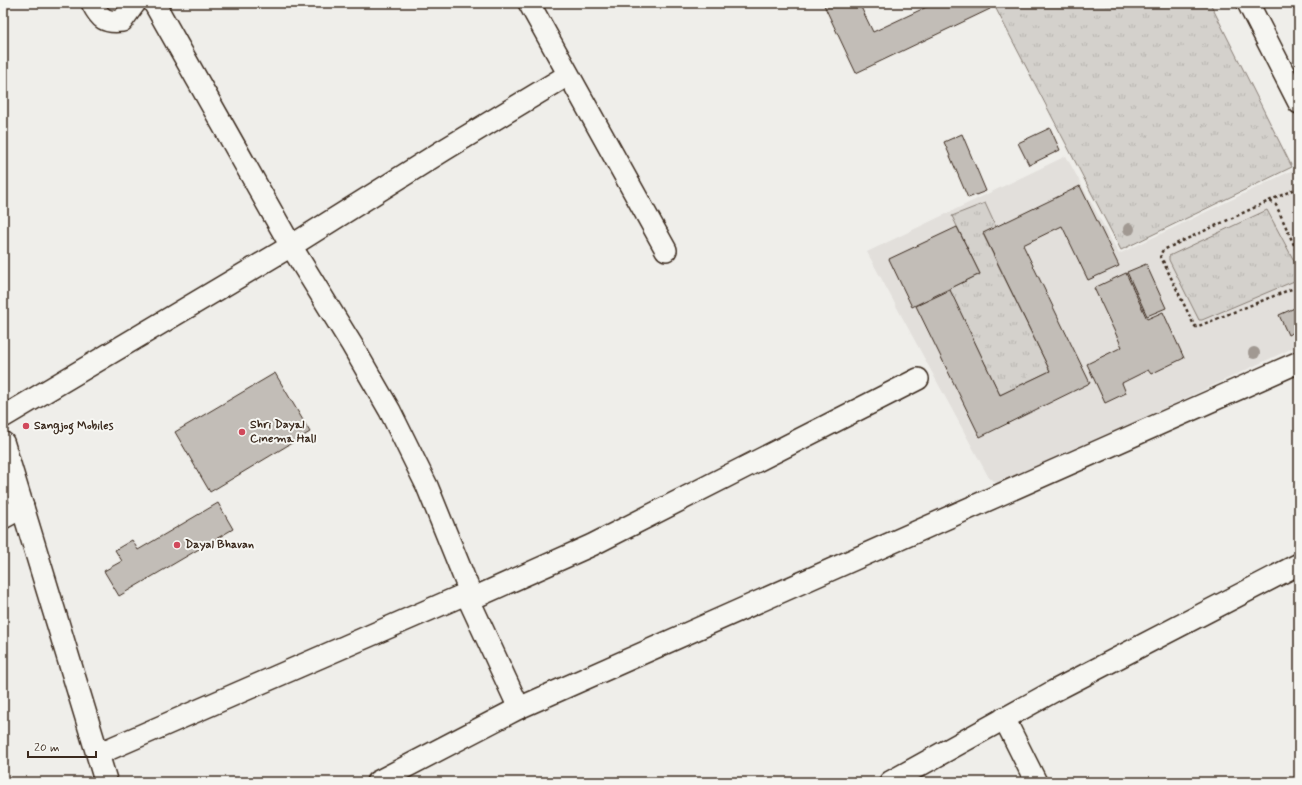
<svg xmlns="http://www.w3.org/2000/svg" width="1302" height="785" font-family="Mynerve,sans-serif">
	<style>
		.built { fill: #e2dfdb }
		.park { fill: url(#park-tufts); stroke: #887e75 }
		.building { fill: #c2bdb7; stroke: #3b2a1e }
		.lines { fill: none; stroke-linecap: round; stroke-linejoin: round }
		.street-casing { stroke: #3b2a1e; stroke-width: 24 }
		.secondary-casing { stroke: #3b2a1e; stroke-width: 25 }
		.path { stroke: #3b2a1e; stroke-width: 2.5; stroke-dasharray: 3 3; stroke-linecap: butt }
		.street { stroke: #f6f6f2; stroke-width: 21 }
		.secondary { stroke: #f6f6f2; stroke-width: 22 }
		.tree { fill: #a19992 }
		.poi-dot { fill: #d1495b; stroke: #f6f6f2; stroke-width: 1.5 }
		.labels { text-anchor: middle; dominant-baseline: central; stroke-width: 4; stroke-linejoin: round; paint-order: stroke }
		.poi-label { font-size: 12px; font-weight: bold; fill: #3b2a1e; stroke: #f6f6f2; text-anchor: start }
	</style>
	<defs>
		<pattern id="park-tufts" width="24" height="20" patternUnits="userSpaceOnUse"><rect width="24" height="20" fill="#d4d1cc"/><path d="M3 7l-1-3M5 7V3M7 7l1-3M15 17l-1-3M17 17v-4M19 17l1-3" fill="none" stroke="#b7b4af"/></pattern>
	</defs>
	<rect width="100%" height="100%" fill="#efeeea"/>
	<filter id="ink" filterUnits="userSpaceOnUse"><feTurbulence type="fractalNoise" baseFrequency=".025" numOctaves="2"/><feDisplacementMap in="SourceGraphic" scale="8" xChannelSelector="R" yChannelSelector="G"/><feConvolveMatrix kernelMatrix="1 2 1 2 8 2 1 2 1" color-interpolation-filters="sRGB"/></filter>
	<g filter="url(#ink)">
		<path class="built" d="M1066 156 1119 254 1293 170 1299 181V345L1004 484 995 482 989 478 867 252Z"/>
		<g class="park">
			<path d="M993 3H1210L1292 167 1121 250Z"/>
			<path d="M985 203 996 227 983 234 1050 371 1000 395 949 289 980 274 952 216Z"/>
			<path d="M1267 210 1299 270V279L1202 320H1199L1169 260V256Z"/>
		</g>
		<g class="building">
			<path d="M823 3H859L873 32 935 3H987L990 9 856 73Z"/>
			<path d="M1050 128 1060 150 1029 165 1018 143Z"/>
			<path d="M962 134 986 191 968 198 944 142Z"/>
			<path d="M1080 186 1119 266 1088 280 1062 226 1023 245 1090 383 980 437 916 306 950 290 1000 395 1050 371 983 233Z"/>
			<path d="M957 227 980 274 912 307 889 259Z"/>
			<path d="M1146 264 1166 308 1147 316 1127 272Z"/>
			<path d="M1126 273 1147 319 1163 312 1184 358 1151 374 1148 370 1122 383 1126 393 1105 403 1087 364 1122 347 1094 288Z"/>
			<path d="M1299 306V330L1288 335 1279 315Z"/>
			<path d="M275 373 310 432 210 492 175 432Z"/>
			<path d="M218 503 233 529 119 596 104 571 122 561 115 550 132 540 138 550Z"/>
		</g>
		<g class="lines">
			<g class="street-casing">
				<g id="street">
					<path d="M92 3C100 19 105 23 122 21L135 3"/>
					<path d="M154 3 291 246 352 345 390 411 427 486 470 592 469 600 519 708"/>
					<path d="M529 3 666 250"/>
					<path d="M1248 3 1299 103"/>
					<path d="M3 417 291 246 444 150 568 75"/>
					<path d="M3 518 23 507"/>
					<path d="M469 600 592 545 918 379"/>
					<path d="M1004 718 1036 782"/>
					<path d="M98 754 470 592"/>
					<path d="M377 782 519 708 1299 362"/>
					<path d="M890 782 1054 691 1299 564"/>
				</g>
			</g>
			<g class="secondary-casing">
				<path id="secondary" d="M3 443 106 782"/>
			</g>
			<g class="path">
				<path d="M1299 187 1163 250 1160 255 1194 325 1196 327 1299 286"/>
				<path d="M1270 201 1276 205 1299 256"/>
			</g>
			<use href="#street" class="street"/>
			<use href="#secondary" class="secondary"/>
		</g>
		<g class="tree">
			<circle cx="1129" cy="229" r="6"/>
			<circle cx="1254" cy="353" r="6"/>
		</g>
	</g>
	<g class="poi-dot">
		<circle cx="26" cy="426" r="4"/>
		<circle cx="242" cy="432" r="4"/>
		<circle cx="177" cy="545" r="4"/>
	</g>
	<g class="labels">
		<g class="poi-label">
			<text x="250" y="425">Shri Dayal<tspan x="250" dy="14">Cinema Hall</tspan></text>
			<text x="34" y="426">Sangjog Mobiles</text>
			<text x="185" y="545">Dayal Bhavan</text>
		</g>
	</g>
	<rect width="1302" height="785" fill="none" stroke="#f6f6f2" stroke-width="16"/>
	<rect x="8" y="8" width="1286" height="769" fill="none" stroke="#3b2a1e" stroke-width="1.5" filter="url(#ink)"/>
	<path d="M28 751v6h68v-6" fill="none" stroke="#3b2a1e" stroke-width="2"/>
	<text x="34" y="751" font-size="12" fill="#3b2a1e" stroke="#f6f6f2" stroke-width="3" paint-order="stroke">20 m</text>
</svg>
